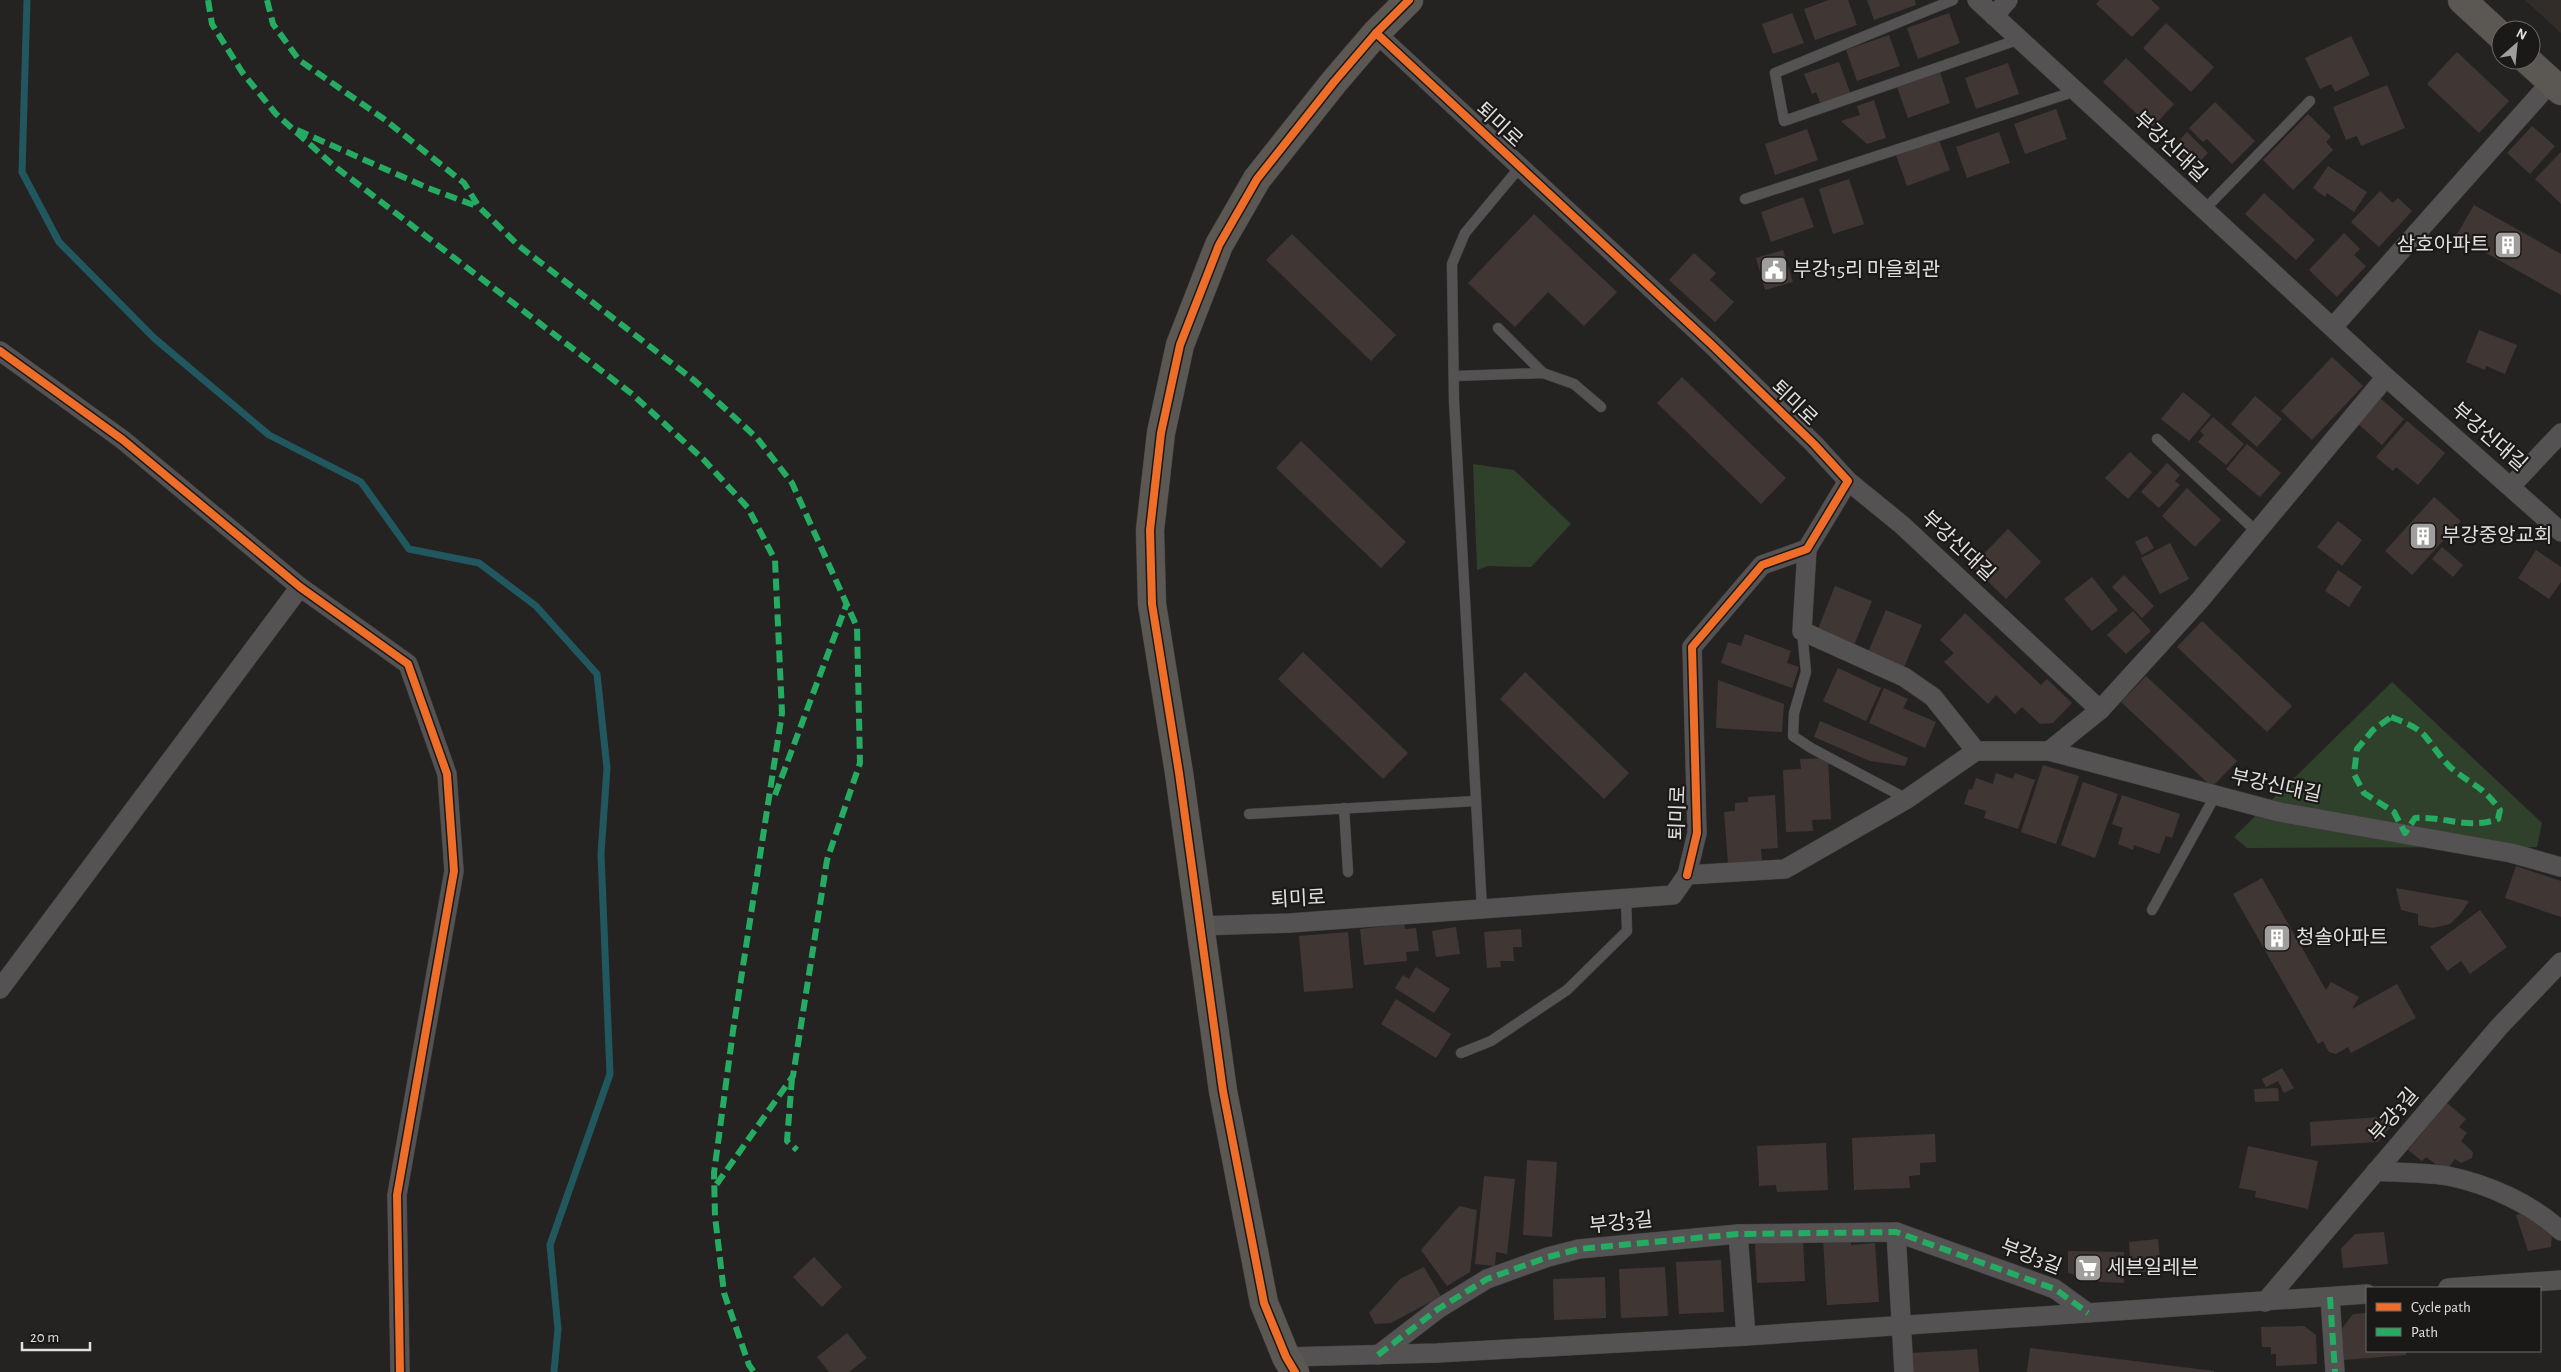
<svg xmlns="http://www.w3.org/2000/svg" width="2561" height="1372" font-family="'Alegreya Sans','Noto Sans KR',sans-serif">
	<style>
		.built { fill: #332d29 }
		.green { fill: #30412b }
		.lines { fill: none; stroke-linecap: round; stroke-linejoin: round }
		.stream { stroke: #215860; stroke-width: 7 }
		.building { fill: #403735 }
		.lane-casing { stroke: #403e3e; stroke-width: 11 }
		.street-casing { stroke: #403e3e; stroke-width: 20 }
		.secondary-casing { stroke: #403e3e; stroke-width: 29 }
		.lane { stroke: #545252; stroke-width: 10 }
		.street { stroke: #545252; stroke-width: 19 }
		.secondary { stroke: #5b5753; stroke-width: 28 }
		.quiet { stroke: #26ab63; stroke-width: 6; stroke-dasharray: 12 6; stroke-linecap: butt }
		.cycleway-casing { stroke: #1b1918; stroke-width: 11 }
		.cycleway { stroke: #ee6e29; stroke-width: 8 }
		.labels { text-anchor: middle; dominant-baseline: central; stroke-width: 4.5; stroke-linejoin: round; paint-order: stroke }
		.street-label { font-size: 20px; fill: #e2e0df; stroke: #1b1918 }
		.poi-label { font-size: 20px; fill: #e2e0df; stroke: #1b1918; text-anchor: start }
	</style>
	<rect width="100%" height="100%" fill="#242322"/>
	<path class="built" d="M2525 0H2561V33Z"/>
	<g class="green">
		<path d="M1473 464 1514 470 1571 524 1531 567 1488 566 1477 570Z"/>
		<path d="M2392 682 2542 823 2537 847 2247 848 2234 837Z"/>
	</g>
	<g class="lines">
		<path class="stream" d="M27 0 22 172 59 242 154 338 269 435 361 482 409 549 479 563 536 606 597 674 607 768 601 854 610 1074 550 1245 558 1329 554 1372"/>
	</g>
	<g class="building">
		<path d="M1829 0H1848L1857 25 1815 40 1804 9Z"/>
		<path d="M1867 0H1915L1916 5 1874 20Z"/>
		<path d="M2100 0H2151L2160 8 2132 37 2096 4Z"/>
		<path d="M1792 13 1804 43 1773 54 1762 24Z"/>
		<path d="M1949 13 1960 43 1918 59 1907 28Z"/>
		<path d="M2166 23 2214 67 2191 92 2143 48Z"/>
		<path d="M1889 35 1900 66 1857 81 1846 50Z"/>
		<path d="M2351 36 2370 75 2335 92 2331 84 2320 89 2305 58Z"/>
		<path d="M2457 52 2509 101 2479 133 2427 84Z"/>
		<path d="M2126 58 2174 104 2152 128 2103 82Z"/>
		<path d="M1839 62 1851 95 1821 105 1816 92 1812 94 1804 74Z"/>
		<path d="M2008 63 2019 94 1976 109 1965 78Z"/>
		<path d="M1940 72 1950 103 1908 118 1897 87Z"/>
		<path d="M2387 85 2405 128 2361 146 2357 136 2346 140 2333 107Z"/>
		<path d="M1874 100 1886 138 1867 144 1841 121 1860 115 1857 106Z"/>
		<path d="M2215 102 2255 141 2232 164 2207 139 2203 142 2189 128Z"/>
		<path d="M2056 109 2067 139 2025 154 2014 124Z"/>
		<path d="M2308 114 2331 137 2326 142 2333 150 2293 190 2263 160Z"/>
		<path d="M2532 126 2555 146 2530 174 2507 153Z"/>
		<path d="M1807 129 1818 160 1775 175 1765 144Z"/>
		<path d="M1999 132 2010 163 1967 178 1956 147Z"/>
		<path d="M2187 132 2208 153 2193 168 2172 148Z"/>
		<path d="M1939 140 1950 170 1907 186 1896 155Z"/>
		<path d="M2561 152V204L2535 179Z"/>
		<path d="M2328 166 2367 192 2354 212 2327 193 2325 197 2313 188Z"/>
		<path d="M1849 179 1864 224 1833 234 1819 189Z"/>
		<path d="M2380 191 2393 203 2398 198 2412 211 2379 247 2351 222Z"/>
		<path d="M2264 193 2315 240 2296 260 2245 214Z"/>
		<path d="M1803 197 1814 227 1771 242 1761 212Z"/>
		<path d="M2474 205 2561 254V295L2456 236Z"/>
		<path d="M1534 214 1617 292 1584 326 1548 292 1515 327 1468 283Z"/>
		<path d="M2344 233 2360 249 2354 255 2366 266 2337 297 2309 270Z"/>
		<path d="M1292 234 1396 335 1371 361 1266 260Z"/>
		<path d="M1783 250 1793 282 1765 290 1756 258Z"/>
		<path d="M1694 253 1716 273 1710 280 1734 302 1715 322 1669 280Z"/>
		<path d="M2479 330 2517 345 2505 374 2486 366 2485 370 2466 362Z"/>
		<path d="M2332 357 2363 386 2312 440 2281 411Z"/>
		<path d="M1682 377 1786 478 1761 504 1657 403Z"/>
		<path d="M2183 392 2211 415 2189 441 2161 419Z"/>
		<path d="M2255 396 2282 419 2257 447 2231 424Z"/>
		<path d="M2379 397 2404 419 2382 445 2357 423Z"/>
		<path d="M2213 417 2244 444 2226 465 2198 442 2204 435 2200 431Z"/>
		<path d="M2407 421 2445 453 2418 485 2396 467 2393 471 2376 457Z"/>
		<path d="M1301 441 1406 542 1381 568 1276 468Z"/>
		<path d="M2247 444 2281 473 2260 497 2226 469Z"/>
		<path d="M2130 452 2152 472 2128 499 2105 478Z"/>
		<path d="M2167 463 2180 475 2175 481 2180 485 2159 508 2141 492Z"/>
		<path d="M2187 488 2221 520 2195 547 2162 516Z"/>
		<path d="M2434 497 2461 521 2412 575 2385 551Z"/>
		<path d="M2338 521 2362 540 2342 566 2317 547Z"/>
		<path d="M2008 529 2041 562 2006 599 1972 566Z"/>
		<path d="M2147 536 2154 548 2142 555 2135 542Z"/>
		<path d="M2170 543 2189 579 2160 594 2141 558Z"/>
		<path d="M2442 547 2463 565 2453 577 2432 559Z"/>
		<path d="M2536 550 2561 567V582L2549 599 2518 578Z"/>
		<path d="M2338 570 2362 587 2349 607 2325 591Z"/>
		<path d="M2124 575 2154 606 2142 618 2112 587Z"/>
		<path d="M2092 577 2118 610 2092 631 2064 599Z"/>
		<path d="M1835 586 1872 601 1854 645 1818 629Z"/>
		<path d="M1886 610 1922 625 1904 667 1868 652Z"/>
		<path d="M2133 611 2151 631 2126 654 2107 635Z"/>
		<path d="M1965 613 2041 685 2047 679 2072 703 2053 723 2040 724 2022 707 2015 714 1996 695 1988 704 1944 662 1954 653 1940 640Z"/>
		<path d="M2202 621 2292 706 2267 732 2177 647Z"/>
		<path d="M1745 634 1791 651 1787 663 1799 667 1792 688 1721 663 1728 642 1741 646Z"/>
		<path d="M1303 652 1408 753 1383 779 1278 679Z"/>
		<path d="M1838 668 1881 688 1866 721 1823 701Z"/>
		<path d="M1525 672 1629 773 1604 799 1500 699Z"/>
		<path d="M2146 676 2237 761 2212 787 2121 702Z"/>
		<path d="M1718 680 1784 704 1782 732 1716 728Z"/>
		<path d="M1884 688 1908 699 1903 708 1936 722 1925 748 1869 723Z"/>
		<path d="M1820 721 1908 758 1905 766 1870 761 1814 737Z"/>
		<path d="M1828 758 1831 819 1812 820 1813 831 1786 832 1783 770 1801 769 1800 759Z"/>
		<path d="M2043 765 2079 776 2056 844 2021 832Z"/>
		<path d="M1996 773 2013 779 2015 773 2035 780 2018 829 1984 818 1986 811 1964 804 1969 789 1972 790 1976 778 1993 784Z"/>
		<path d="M2083 782 2118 794 2095 858 2061 845Z"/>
		<path d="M1775 795 1778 848 1761 849 1762 861 1728 863 1724 812 1735 811V803L1748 802V797Z"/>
		<path d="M2122 795 2180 814 2172 838 2166 836 2159 854 2134 845 2133 850 2118 844 2123 828 2112 824Z"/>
		<path d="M2516 866 2561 881V917L2505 898Z"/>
		<path d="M2262 878 2326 990 2331 982 2359 997 2352 1009 2397 984 2416 1018 2351 1053 2348 1047 2336 1054 2329 1052 2323 1041 2318 1044 2233 894Z"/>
		<path d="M2396 888 2469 901 2462 912 2450 924 2433 928 2418 925V914L2401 910Z"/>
		<path d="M2480 910 2507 947 2470 974 2461 961 2447 971 2430 947Z"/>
		<path d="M1404 924 1405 929 1416 928 1419 951 1406 952 1407 961 1364 965 1360 929Z"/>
		<path d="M1456 927 1460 954 1436 957 1432 931Z"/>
		<path d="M1521 929 1522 947H1513L1514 961H1500L1501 967 1487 968 1484 932Z"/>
		<path d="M1348 932 1353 988 1304 992 1299 936Z"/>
		<path d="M1416 967 1450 989 1434 1013 1395 988 1403 975 1409 979Z"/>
		<path d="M1396 999 1451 1034 1436 1058 1381 1024Z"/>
		<path d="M2282 1068 2294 1088 2284 1093 2278 1081 2266 1087 2262 1079Z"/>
		<path d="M2278 1088 2279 1101 2255 1102 2254 1089Z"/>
		<path d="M2447 1103 2466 1119 2459 1127 2467 1133 2461 1141 2473 1152 2472 1158 2461 1163 2455 1159 2449 1167 2438 1166 2426 1157 2422 1161 2408 1150Z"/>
		<path d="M2394 1116V1123L2378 1142 2311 1146 2310 1122Z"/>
		<path d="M1935 1134 1936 1162 1920 1163V1175L1909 1176 1910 1188 1854 1190 1852 1138Z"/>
		<path d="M1826 1143 1828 1190 1777 1192 1776 1185 1759 1186 1757 1146Z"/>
		<path d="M2248 1146 2318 1161 2308 1209 2255 1197 2256 1191 2239 1188Z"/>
		<path d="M1527 1160 1557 1162 1552 1237 1523 1235Z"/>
		<path d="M1484 1176 1515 1179 1507 1254 1496 1252 1495 1266 1475 1264Z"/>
		<path d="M1459 1206 1477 1210 1470 1272 1447 1286 1421 1250Z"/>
		<path d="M2527 1212 2552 1232 2551 1247 2528 1251 2516 1215Z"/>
		<path d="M2384 1232 2388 1264 2343 1268 2341 1249 2355 1234Z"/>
		<path d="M1851 1237V1245L1875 1243 1879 1302 1827 1305 1823 1239Z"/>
		<path d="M2158 1239 2161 1271 2131 1273 2129 1242Z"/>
		<path d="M1803 1240 1805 1281 1757 1283 1755 1243Z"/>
		<path d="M2068 1251 2124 1252V1283L2101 1282 2068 1273Z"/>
		<path d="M814 1257 842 1287 822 1307 793 1277Z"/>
		<path d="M1721 1260 1724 1312 1679 1314 1676 1262Z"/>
		<path d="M1424 1267 1441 1296 1391 1323 1375 1324 1369 1313 1400 1279Z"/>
		<path d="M1665 1267 1668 1316 1621 1318 1619 1269Z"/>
		<path d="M1605 1277 1606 1318 1554 1320 1553 1279Z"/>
		<path d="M2367 1313V1351H2406V1355L2344 1360 2341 1330 2353 1314Z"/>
		<path d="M2304 1326 2316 1335 2317 1364 2276 1366V1354H2271V1347H2262L2261 1327Z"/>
		<path d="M847 1333 867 1358 849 1372H829L817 1357Z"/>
		<path d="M2030 1348 2214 1371V1372H2027Z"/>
		<path d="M1977 1349 1979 1372H1912L1911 1353Z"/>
	</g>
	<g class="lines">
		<g class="lane-casing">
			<g id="lane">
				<path d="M1953 0 1775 73 1784 121 2020 39"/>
				<path d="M1745 199 2076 91"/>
				<path d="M2204 210 2310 101"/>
				<path d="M1498 328 1543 373"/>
				<path d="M1454 376 1543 373 1574 384 1601 407"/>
				<path d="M2157 439 2257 532"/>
				<path d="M1802 631 1806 672 1794 713 1793 736 1811 748 1907 799"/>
				<path d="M1344 808 1348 872"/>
				<path d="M1249 814 1476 801"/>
				<path d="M1482 909 1454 401 1452 264 1465 233 1520 167"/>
				<path d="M2152 910 2215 796"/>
				<path d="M1461 1053 1491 1041 1567 990 1627 931 1626 898"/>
			</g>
		</g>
		<g class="street-casing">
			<g id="street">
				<path d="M1977 0 2386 377 2561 532"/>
				<path d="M1994 16 2008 0"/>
				<path d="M1376 33 1712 345 1814 444 1848 481 1807 549 1762 565 1692 647 1697 833 1687 875"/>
				<path d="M2333 327 2551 82"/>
				<path d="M0 351 123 440 300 587 408 664 447 774 454 871 397 1195 400 1372"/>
				<path d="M2386 377 2200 600 2100 710 2049 751 2279 812 2511 853 2561 867"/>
				<path d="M1848 481 1902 525 2100 710"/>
				<path d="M2511 486 2561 433"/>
				<path d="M1807 549 1802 631 1904 677 1933 697 1976 751"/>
				<path d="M1200 926 1290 923 1673 895 1687 875 1785 869 1907 799 1976 751H2049"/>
				<path d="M0 989 300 587"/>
				<path d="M2376 1171C2399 1173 2425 1172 2448 1176 2488 1184 2532 1204 2561 1231"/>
				<path d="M1896 1232 1904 1372"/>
				<path d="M1738 1234 1746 1336"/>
				<path d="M2448 1288 2561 1280"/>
				<path d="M2330 1297 2335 1372"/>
				<path d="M2265 1302 2499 1027 2561 962"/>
				<path d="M1378 1355 1438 1309 1487 1279 1548 1257 1579 1249 1738 1234 1896 1232 2055 1289 2088 1313"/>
				<path d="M1286 1357 1437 1353 1746 1336 2367 1294"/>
			</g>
		</g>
		<g class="secondary-casing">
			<g id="secondary">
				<path d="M2462 0 2501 36"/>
				<path d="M2527 60 2561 91"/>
				<path d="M1295 1372 1286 1357 1264 1303 1223 1091 1179 773 1152 604 1150 530 1161 433 1180 345 1219 245 1257 179 1334 82 1376 33 1409 0"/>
			</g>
		</g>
		<use href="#lane" class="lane"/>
		<use href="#street" class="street"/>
		<use href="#secondary" class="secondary"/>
		<g class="quiet">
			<path d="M208 0 212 24 242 72 276 114 333 165 632 394 704 460 748 508 775 560 782 713 733 1031 714 1173 715 1216 724 1293 749 1365 754 1372"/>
			<path d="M267 0 273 24 299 60 384 119 464 183 479 207 519 246 695 381 757 438 792 483 857 627 860 763 827 860 793 1076 714 1188"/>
			<path d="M297 130 428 188 479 207"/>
			<path d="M2391 717C2403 722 2416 726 2425 736 2435 748 2443 762 2456 772 2476 787 2484 788 2500 810L2498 819C2469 830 2444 816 2415 818L2405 833 2394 812 2364 793 2354 774 2357 749 2373 730Z"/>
			<path d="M775 795 847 603"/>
			<path d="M792 1078 787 1141 797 1150"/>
			<path d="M2330 1297 2335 1372"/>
			<path d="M1378 1355 1438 1309 1487 1279 1548 1257 1579 1249 1738 1234 1896 1232 2055 1289 2088 1313"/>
		</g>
		<g class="cycleway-casing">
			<g id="cycleway">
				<path d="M1376 33 1712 345 1814 444 1848 481 1807 549 1762 565 1692 647 1697 833 1687 875"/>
				<path d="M0 351 123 440 300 587 408 664 447 774 454 871 397 1195 400 1372"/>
				<path d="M1295 1372 1286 1357 1264 1303 1223 1091 1179 773 1152 604 1150 530 1161 433 1180 345 1219 245 1257 179 1334 82 1376 33 1409 0"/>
			</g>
		</g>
		<use href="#cycleway" class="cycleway"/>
	</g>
	<defs>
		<g id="building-square" transform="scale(1.4375)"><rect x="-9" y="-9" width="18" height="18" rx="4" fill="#a09e9d" stroke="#1b1918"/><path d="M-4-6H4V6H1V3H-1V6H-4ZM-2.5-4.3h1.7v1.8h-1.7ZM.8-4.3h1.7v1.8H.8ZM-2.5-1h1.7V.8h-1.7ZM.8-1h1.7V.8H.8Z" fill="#fff"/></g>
		<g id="civic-square" transform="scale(1.4375)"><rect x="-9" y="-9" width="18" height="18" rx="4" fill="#a09e9d" stroke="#1b1918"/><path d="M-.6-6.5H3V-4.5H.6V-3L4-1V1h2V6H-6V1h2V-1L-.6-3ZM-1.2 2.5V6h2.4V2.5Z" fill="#fff"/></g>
		<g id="supermarket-square" transform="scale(1.4375)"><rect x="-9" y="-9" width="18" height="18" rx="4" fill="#a09e9d" stroke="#1b1918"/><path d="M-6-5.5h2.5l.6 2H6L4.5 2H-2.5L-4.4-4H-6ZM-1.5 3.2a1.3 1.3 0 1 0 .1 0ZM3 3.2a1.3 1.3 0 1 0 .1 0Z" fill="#fff"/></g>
	</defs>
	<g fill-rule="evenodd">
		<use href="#building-square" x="2508" y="245"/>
		<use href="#civic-square" x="1774" y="270"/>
		<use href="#building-square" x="2423" y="536"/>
		<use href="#building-square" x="2277" y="938"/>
		<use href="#supermarket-square" x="2088" y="1268"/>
	</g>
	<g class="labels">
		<g class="street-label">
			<text transform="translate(1499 125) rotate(43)">퇴미로</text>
			<text transform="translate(2170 147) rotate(43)">부강신대길</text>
			<text transform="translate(1794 403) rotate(44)">퇴미로</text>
			<text transform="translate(2489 437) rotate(41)">부강신대길</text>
			<text transform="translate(1958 546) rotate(43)">부강신대길</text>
			<text transform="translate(2276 786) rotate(12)">부강신대길</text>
			<text transform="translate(1678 813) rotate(-88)">퇴미로</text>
			<text transform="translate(1298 899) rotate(-3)">퇴미로</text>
			<text transform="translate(2394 1115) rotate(-49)">부강3길</text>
			<text transform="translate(1621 1223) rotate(-6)">부강3길</text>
			<text transform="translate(2031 1257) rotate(21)">부강3길</text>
		</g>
		<g class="poi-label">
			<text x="2489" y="245" text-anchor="end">삼호아파트</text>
			<text x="1793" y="270">부강15리 마을회관</text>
			<text x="2442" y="536">부강중앙교회</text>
			<text x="2296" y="938">청솔아파트</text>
			<text x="2107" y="1268">세븐일레븐</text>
		</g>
	</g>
	<rect x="2366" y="1287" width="175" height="65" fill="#1b1918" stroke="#6b6968"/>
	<rect x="2376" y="1303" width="25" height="8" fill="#ee6e29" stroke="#6b6968"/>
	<text x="2411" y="1312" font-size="15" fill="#e2e0df">Cycle path</text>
	<rect x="2376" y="1328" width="25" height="8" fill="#26ab63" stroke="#6b6968"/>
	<text x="2411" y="1337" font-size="15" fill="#e2e0df">Path</text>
	<g transform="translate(2516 45) rotate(27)"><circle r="24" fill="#1b1918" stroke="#6b6968"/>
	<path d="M0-4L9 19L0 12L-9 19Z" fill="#a09e9d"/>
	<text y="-8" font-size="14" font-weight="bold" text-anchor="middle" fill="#e2e0df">N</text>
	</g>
	<path d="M22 1342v8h68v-8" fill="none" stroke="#e2e0df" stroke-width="2.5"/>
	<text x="30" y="1342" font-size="15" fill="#e2e0df" stroke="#1b1918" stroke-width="4" paint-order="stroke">20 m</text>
</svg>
